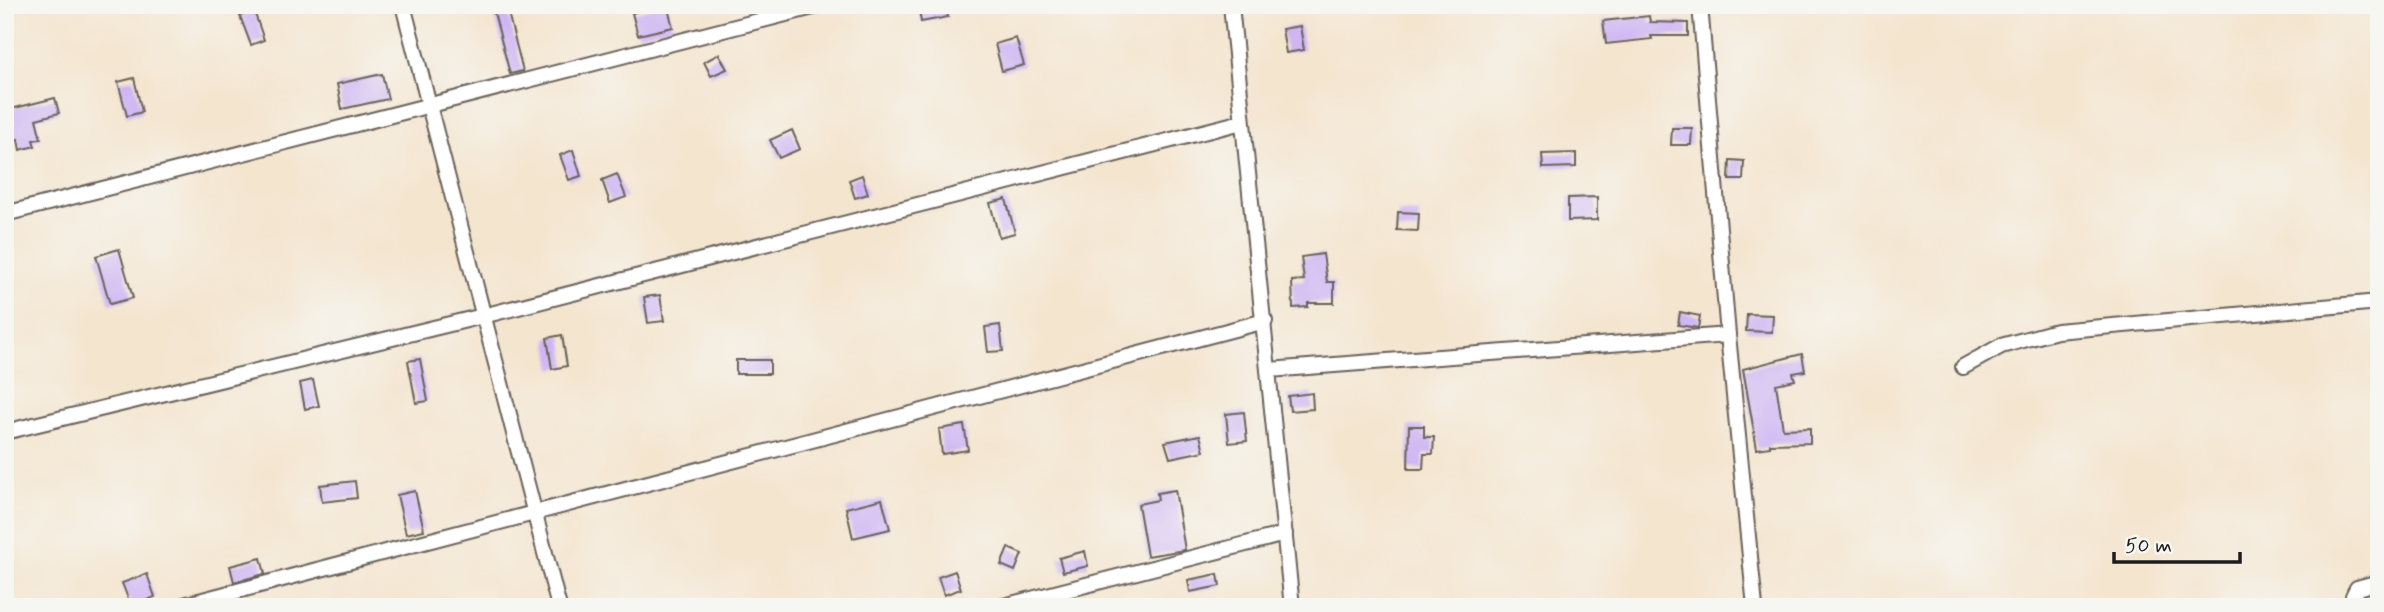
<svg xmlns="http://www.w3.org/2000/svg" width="2384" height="612" font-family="Mynerve,sans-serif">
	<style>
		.building { fill: #cfb6f3 }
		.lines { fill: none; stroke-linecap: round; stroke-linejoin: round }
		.street-casing { stroke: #68625b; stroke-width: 18 }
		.street { stroke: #fff; stroke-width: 14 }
	</style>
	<rect width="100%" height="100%" fill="#f6f6f2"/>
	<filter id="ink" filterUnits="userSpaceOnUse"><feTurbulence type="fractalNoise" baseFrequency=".0143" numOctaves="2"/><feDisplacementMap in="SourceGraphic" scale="14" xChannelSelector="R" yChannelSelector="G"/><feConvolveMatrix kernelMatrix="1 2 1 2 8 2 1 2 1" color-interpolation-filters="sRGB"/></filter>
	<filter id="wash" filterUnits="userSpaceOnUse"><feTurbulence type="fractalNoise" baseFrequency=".00686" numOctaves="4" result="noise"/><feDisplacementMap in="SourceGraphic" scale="28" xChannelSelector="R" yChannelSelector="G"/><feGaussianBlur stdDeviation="1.57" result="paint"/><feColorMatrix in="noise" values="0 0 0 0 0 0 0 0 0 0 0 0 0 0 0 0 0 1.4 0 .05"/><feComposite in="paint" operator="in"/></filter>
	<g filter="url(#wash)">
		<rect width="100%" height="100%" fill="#f4e5cf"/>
		<g id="blocks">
			<g class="building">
				<path d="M492 5H506L523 71 510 74Z"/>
				<path d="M661 5H667L673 27 638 35 632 13Z"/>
				<path d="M918 5H946L948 17 921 22Z"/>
				<path d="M254 11 264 40 251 45 240 16Z"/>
				<path d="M1649 16 1650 22 1688 23V36H1651L1652 39 1606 44 1603 21Z"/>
				<path d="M1300 26 1304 50 1286 53 1282 29Z"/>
				<path d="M1016 38 1024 65 1002 71 995 44Z"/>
				<path d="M719 54 727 69 711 76 704 62Z"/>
				<path d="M382 74 388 99 342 109 337 84Z"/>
				<path d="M134 78 142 112 127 116 118 82Z"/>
				<path d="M55 98 59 113 36 119 41 139 33 140 35 146 20 150 18 139 5 142V128L15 125 11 109Z"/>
				<path d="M1672 128H1692L1691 145H1671Z"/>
				<path d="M792 130 800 149 779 158 770 140Z"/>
				<path d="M573 150 581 176 569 180 560 155Z"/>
				<path d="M1576 153V167L1543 168 1542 154Z"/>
				<path d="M1730 160 1744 161 1743 180H1729Z"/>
				<path d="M617 174 626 197 610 203 602 180Z"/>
				<path d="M862 175 868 194 855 198 849 180Z"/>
				<path d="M1597 197V220L1568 221V198Z"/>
				<path d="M1006 199 1015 233 999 237 990 203Z"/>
				<path d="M1398 212 1419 213 1418 231 1397 230Z"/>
				<path d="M119 249 133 298 110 304 96 256Z"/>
				<path d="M1323 254 1327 282H1334V303H1308V307L1293 308 1292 281 1304 280 1301 257Z"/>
				<path d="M660 295 664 321 648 323 644 297Z"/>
				<path d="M1680 312 1700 316 1698 328 1678 325Z"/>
				<path d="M1747 314 1773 315 1772 332 1746 331Z"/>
				<path d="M1000 325 1003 351 988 352 985 327Z"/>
				<path d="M562 335 567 366 552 369 547 338Z"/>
				<path d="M1802 354 1805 371 1793 373 1795 380 1776 384 1783 429 1810 428V443L1770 444V447L1757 449 1743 369Z"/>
				<path d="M420 359 428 401 416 403 408 361Z"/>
				<rect x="736" y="360" width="34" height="14"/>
				<path d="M313 380 319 406 305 409 300 383Z"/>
				<path d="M1312 393 1313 409 1290 411 1288 396Z"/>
				<path d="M1244 412 1247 441 1229 443 1226 414Z"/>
				<path d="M964 425 968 450 942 454 939 429Z"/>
				<path d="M1409 426H1424V437H1434L1433 454H1424L1423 469H1408Z"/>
				<path d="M1200 435 1204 451 1170 458 1165 442Z"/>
				<path d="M355 481 357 498 322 502 320 485Z"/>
				<path d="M1175 490 1185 550 1147 556 1138 504 1158 500 1157 493Z"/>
				<path d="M415 491 424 530 406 534 397 495Z"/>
				<path d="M882 499 890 529 853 538 846 508Z"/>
				<path d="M1008 548 1022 554 1015 571 1001 565Z"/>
				<path d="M1085 551 1088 566 1063 572 1059 558Z"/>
				<path d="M261 558 265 574 234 582 230 566Z"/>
				<path d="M955 571 961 589 944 595 938 577Z"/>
				<path d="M147 574 155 597 131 606 122 583Z"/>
				<path d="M1218 574 1220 586 1190 592 1188 580Z"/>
			</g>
		</g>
	</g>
	<g filter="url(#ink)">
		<use href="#blocks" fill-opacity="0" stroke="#68625b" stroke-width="2"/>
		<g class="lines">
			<g class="street-casing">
				<g id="street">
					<path d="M403 5 559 607"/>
					<path d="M1231 5 1292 607"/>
					<path d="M1700 5 1728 335 1755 607"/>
					<path d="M5 214 821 5"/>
					<path d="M1963 367 2001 346 2057 331 2379 302"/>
					<path d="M1269 370 1728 335"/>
					<path d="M5 432 483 316 1242 122"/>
					<path d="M176 607 1265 321"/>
					<path d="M1000 607 1285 534"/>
					<path d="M2354 607 2353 596 2357 588 2379 582"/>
				</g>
			</g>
			<use href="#street" class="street"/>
		</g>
	</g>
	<rect width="2384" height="612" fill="none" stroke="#f6f6f2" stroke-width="28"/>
	<path d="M2114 552v10h126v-10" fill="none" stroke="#1c1c1c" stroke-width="3.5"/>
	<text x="2125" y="552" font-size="21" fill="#1c1c1c" stroke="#f6f6f2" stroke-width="5" paint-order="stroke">50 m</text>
</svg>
